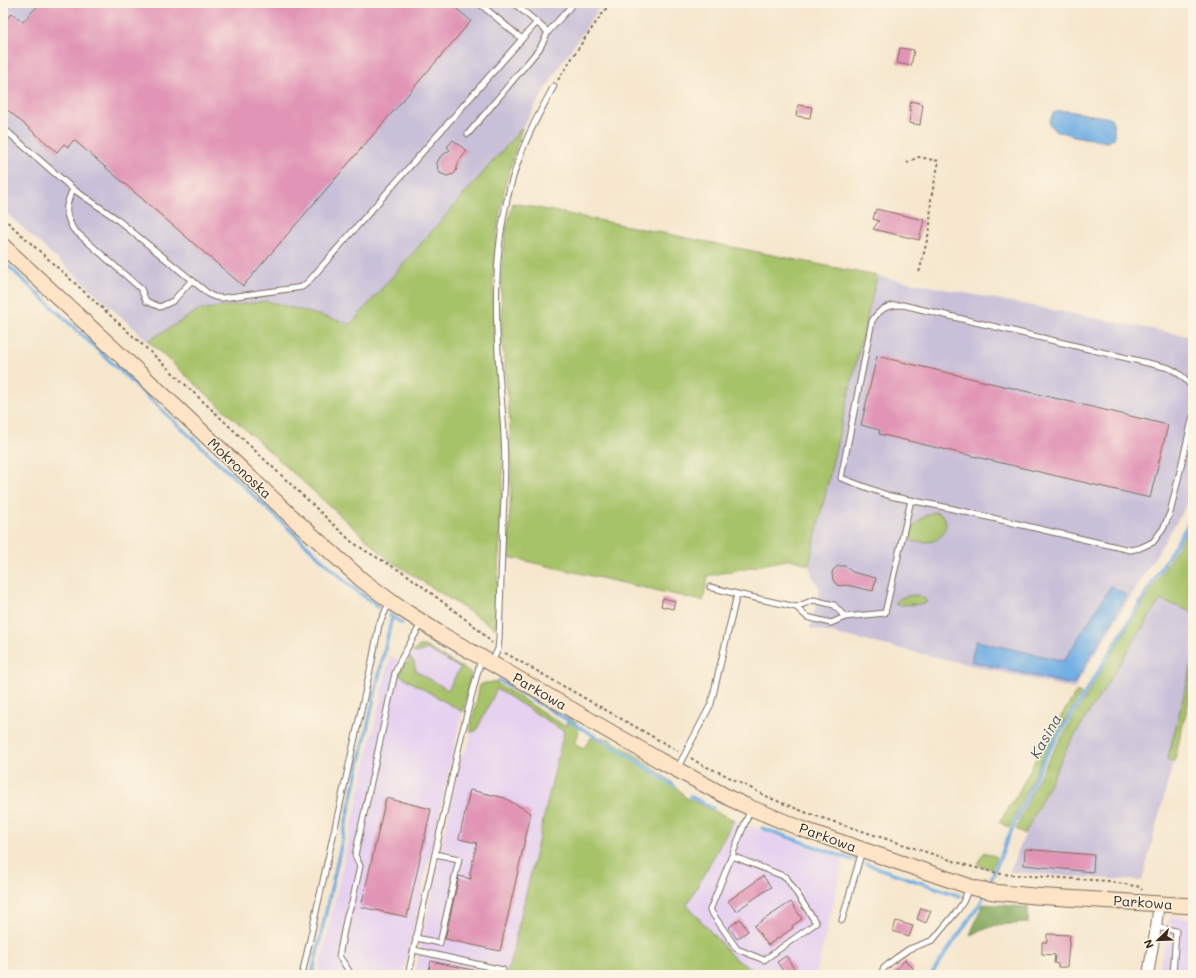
<svg xmlns="http://www.w3.org/2000/svg" width="1196" height="978" font-family="Mali,sans-serif">
	<style>
		.built { fill: #e6d2f0 }
		.industrial { fill: #c8bfd8 }
		.green { fill: #a7c36a; stroke: #717644 }
		.forest { fill: #85a95e; stroke: #606a3e }
		.water { fill: #72afe4; stroke: #566c81 }
		.lines { fill: none; stroke-linecap: round; stroke-linejoin: round }
		.stream { stroke: #72afe4; stroke-width: 3.5 }
		.building { fill: #e194b5 }
		.lane-casing { stroke: #7c6c5c; stroke-width: 7 }
		.street-casing { stroke: #7c6c5c; stroke-width: 12 }
		.secondary-casing { stroke: #7c6c5c; stroke-width: 17 }
		.path { stroke: #7c6c5c; stroke-width: 2; stroke-dasharray: 3 3; stroke-linecap: butt }
		.lane { stroke: #fff; stroke-width: 5 }
		.street { stroke: #fff; stroke-width: 10 }
		.secondary { stroke: #fee4c6; stroke-width: 15 }
		.labels { text-anchor: middle; dominant-baseline: central; stroke-width: 3; stroke-linejoin: round; paint-order: stroke }
		.street-label { font-size: 14px; fill: #3b2a1e; stroke: #fcf5e5 }
		.water-label { font-size: 15px; font-style: italic; fill: #4e5963; stroke: #fcf5e5 }
	</style>
	<rect width="100%" height="100%" fill="#fcf5e5"/>
	<filter id="ink" filterUnits="userSpaceOnUse"><feTurbulence type="fractalNoise" baseFrequency=".025" numOctaves="2"/><feDisplacementMap in="SourceGraphic" scale="8" xChannelSelector="R" yChannelSelector="G"/><feConvolveMatrix kernelMatrix="1 2 1 2 8 2 1 2 1" color-interpolation-filters="sRGB"/></filter>
	<filter id="wash" filterUnits="userSpaceOnUse"><feTurbulence type="fractalNoise" baseFrequency=".012" numOctaves="4" result="noise"/><feDisplacementMap in="SourceGraphic" scale="16" xChannelSelector="R" yChannelSelector="G"/><feGaussianBlur stdDeviation="0.9" result="paint"/><feColorMatrix in="noise" values="0 0 0 0 0 0 0 0 0 0 0 0 0 0 0 0 0 1.4 0 .05"/><feComposite in="paint" operator="in"/></filter>
	<g filter="url(#wash)">
		<rect width="100%" height="100%" fill="#f6e7ce"/>
		<g class="built">
			<path d="M419 646H425L471 673 403 975H318L390 656 406 664 413 652Z"/>
			<path d="M497 689 564 730 507 975H414L461 757 468 747 471 732 476 731Z"/>
			<path d="M734 820 844 860 816 975H761L735 959 686 905Z"/>
			<path d="M1170 917 1193 919V975H1158Z"/>
		</g>
		<g class="industrial">
			<path d="M3 3H603L561 64 522 128 351 324 267 301 199 310 148 341 3 210Z"/>
			<path d="M877 276 1193 337V495L1074 689 810 628 820 589 813 577 809 565 834 456Z"/>
			<path d="M1160 600 1193 612V661L1168 761 1173 762 1142 881 1009 872 1029 826 1068 746Z"/>
		</g>
		<g class="green">
			<path d="M522 128 505 186 498 223 493 277 494 322 501 405 503 480 496 612V629L388 559 148 341 199 310 267 301 351 324Z"/>
			<path d="M513 203 877 276 834 456 809 565 791 559 708 576 703 601 508 557 511 490 510 423 502 338 501 274 506 230Z"/>
			<path d="M934 512C951 514 948 533 936 540 929 543 921 542 913 542 904 530 923 515 934 512Z"/>
			<path d="M1193 521V612L1160 600 1068 746 1025 834 1016 829 1032 792 1048 760 1131 622 1159 578Z"/>
			<path d="M907 596C915 595 923 594 927 602L924 604 896 605 895 603 901 598Z"/>
			<path d="M419 646H425L471 673 463 712 399 675 404 664H406L410 657 414 662 416 671 448 690 460 668 427 649 417 653 413 652Z"/>
			<path d="M1193 661V684L1174 762 1167 761Z"/>
			<path d="M495 682 565 726 569 716C581 725 581 731 574 744L583 749 591 738 599 737 609 739 639 757 673 783 685 797 734 820 687 905 735 959 761 975H507L564 731 497 689 476 731 471 732V727L480 685 485 683Z"/>
			<path d="M1077 691 1081 694 1043 757 1009 828 999 822 1018 793 1042 747Z"/>
			<path d="M984 852 997 857 992 868 982 867 978 864Z"/>
		</g>
		<path class="forest" d="M983 904 1028 907V923L996 925 970 935Z"/>
		<g class="water">
			<path d="M1059 111H1068L1111 118 1114 125V139L1107 142 1074 136 1054 130 1049 123 1053 113Z"/>
			<path d="M1111 586 1127 596 1073 685 971 661 976 641 1064 661Z"/>
		</g>
		<g class="lines">
			<g class="stream">
				<path d="M3 261 348 584 378 607"/>
				<path d="M392 617 402 623"/>
				<path d="M432 642 462 659"/>
				<path d="M499 680 629 756 674 786"/>
				<path d="M690 796 713 808"/>
				<path d="M762 828 853 860"/>
				<path d="M866 864 960 896"/>
				<path d="M988 887 1008 838 1045 757 1079 703 1193 516"/>
				<path d="M312 975 392 617 390 615"/>
				<path d="M931 975 981 902 984 895"/>
			</g>
		</g>
		<g id="blocks">
			<g class="building">
				<path d="M40 3H450L471 21 243 286 74 140 68 147 64 144 57 152 3 106V23L12 13 23 22Z"/>
				<path d="M900 48 914 50 911 66 897 63Z"/>
				<path d="M911 101 923 104 920 125 909 123 911 111H909Z"/>
				<path d="M798 105 812 107 810 118 796 116Z"/>
				<path d="M453 140 467 151 459 161 456 171 454 174 447 176 440 173 438 170 437 163 440 157 450 150 447 147Z"/>
				<path d="M876 209 924 220 919 240 873 229 879 221 873 219Z"/>
				<path d="M877 356 1168 425 1150 498 879 434 880 430 861 425Z"/>
				<path d="M838 566H845L852 572 876 578 873 591 846 585 840 586 837 585 833 580 832 573 833 570Z"/>
				<path d="M663 598 675 601 673 609 661 606Z"/>
				<path d="M470 790 505 798 531 813 500 951 445 939 459 876 471 879 470 873 477 843 459 839Z"/>
				<path d="M386 798 431 809 407 917 361 907Z"/>
				<path d="M1025 849 1094 855 1093 872 1024 865Z"/>
				<path d="M763 876 771 887 736 911 728 901Z"/>
				<path d="M791 902 802 919 792 926 793 928 768 945 754 926Z"/>
				<path d="M921 908 931 911 926 923 917 919Z"/>
				<path d="M740 919 748 931 737 939 729 927Z"/>
				<path d="M896 921 913 926 909 937 893 931Z"/>
				<path d="M1047 934 1070 935 1067 967H1058V964L1054 963 1055 955 1042 954V942H1047Z"/>
				<path d="M786 956 795 970 788 975H786L777 962Z"/>
				<path d="M905 960 914 969 909 975H891Z"/>
				<path d="M431 961 478 971V975H428Z"/>
			</g>
		</g>
	</g>
	<g filter="url(#ink)">
		<use href="#blocks" fill-opacity="0" stroke="#7c6c5c" stroke-width="1"/>
		<g class="lines">
			<g class="lane-casing">
				<g id="lane">
					<path d="M479 3 522 39"/>
					<path d="M514 3 548 32 574 3"/>
					<path d="M3 7 7 3"/>
					<path d="M3 128 73 189 114 217 210 295 215 297 222 298 296 288 302 287 308 282 537 22"/>
					<path d="M468 134 540 48 548 32"/>
					<path d="M73 189C65 206 64 212 73 229L141 289 146 301 160 307 173 301 192 280"/>
					<path d="M1193 389C1186 379 1180 373 1169 368L903 305C888 305 880 308 872 321L841 478 890 496 949 508 1130 550 1140 548 1153 542 1163 529 1170 513 1193 416"/>
					<path d="M710 587 737 594 796 607 807 617 831 623 845 617 885 613 911 500"/>
					<path d="M796 607 814 600 834 605 845 617"/>
					<path d="M492 662 498 649 499 639C500 600 502 560 503 521 504 493 506 465 504 437 503 409 499 381 498 353 494 288 496 221 519 159 528 133 541 110 554 86"/>
					<path d="M677 769 711 704 737 594"/>
					<path d="M732 856 786 877 816 923 764 960 737 949 710 910 745 823 751 809"/>
					<path d="M842 920 862 851"/>
					<path d="M1156 927 1176 931 1173 975"/>
					<path d="M416 938 440 943 459 859 435 854"/>
					<path d="M414 950 503 970 501 975"/>
					<path d="M349 971 339 956 347 915 352 903 360 866 355 855 395 673 400 661 421 624"/>
					<path d="M302 975 371 666 379 625 389 603"/>
					<path d="M408 975 461 737 481 659"/>
					<path d="M880 975 884 968 896 958 909 949 933 940 958 910 963 902 969 888"/>
				</g>
			</g>
			<g class="street-casing">
				<path id="street" d="M1148 975 1156 927 1159 903"/>
			</g>
			<g class="secondary-casing">
				<path id="secondary" d="M3 246 161 393 294 519 362 580 397 606 439 633 659 760 731 799 751 808 802 829 974 888 993 892 1034 896 1193 906"/>
			</g>
			<g class="path">
				<path d="M558 80 585 38 610 3"/>
				<path d="M907 163 918 157 939 161 931 198 930 228 919 273"/>
				<path d="M3 218 157 358 352 542 369 553 406 574 477 628 492 643"/>
				<path d="M505 653 678 751"/>
				<path d="M691 758 702 765 721 773 770 798 807 813 969 866 1001 874 1108 881 1140 887 1142 890"/>
			</g>
			<use href="#lane" class="lane"/>
			<use href="#street" class="street"/>
			<use href="#secondary" class="secondary"/>
		</g>
	</g>
	<g class="labels">
		<g class="street-label">
			<text transform="translate(240 468) rotate(43)">Mokronoska</text>
			<text transform="translate(540 691) rotate(30)">Parkowa</text>
			<text transform="translate(828 837) rotate(20)">Parkowa</text>
			<text transform="translate(1143 902) rotate(4)">Parkowa</text>
		</g>
		<g class="water-label">
			<text transform="translate(1045 736) rotate(-60)">Kasina</text>
		</g>
	</g>
	<rect width="1196" height="978" fill="none" stroke="#fcf5e5" stroke-width="16"/>
	<g transform="translate(1158 940) rotate(247)" stroke="#fcf5e5" stroke-width="3" paint-order="stroke">
	<path d="M0-3L7 15L0 10L-7 15Z" fill="#3b2a1e"/>
	<text y="-6" font-size="11" font-weight="bold" text-anchor="middle" fill="#3b2a1e">N</text>
	</g>
</svg>
